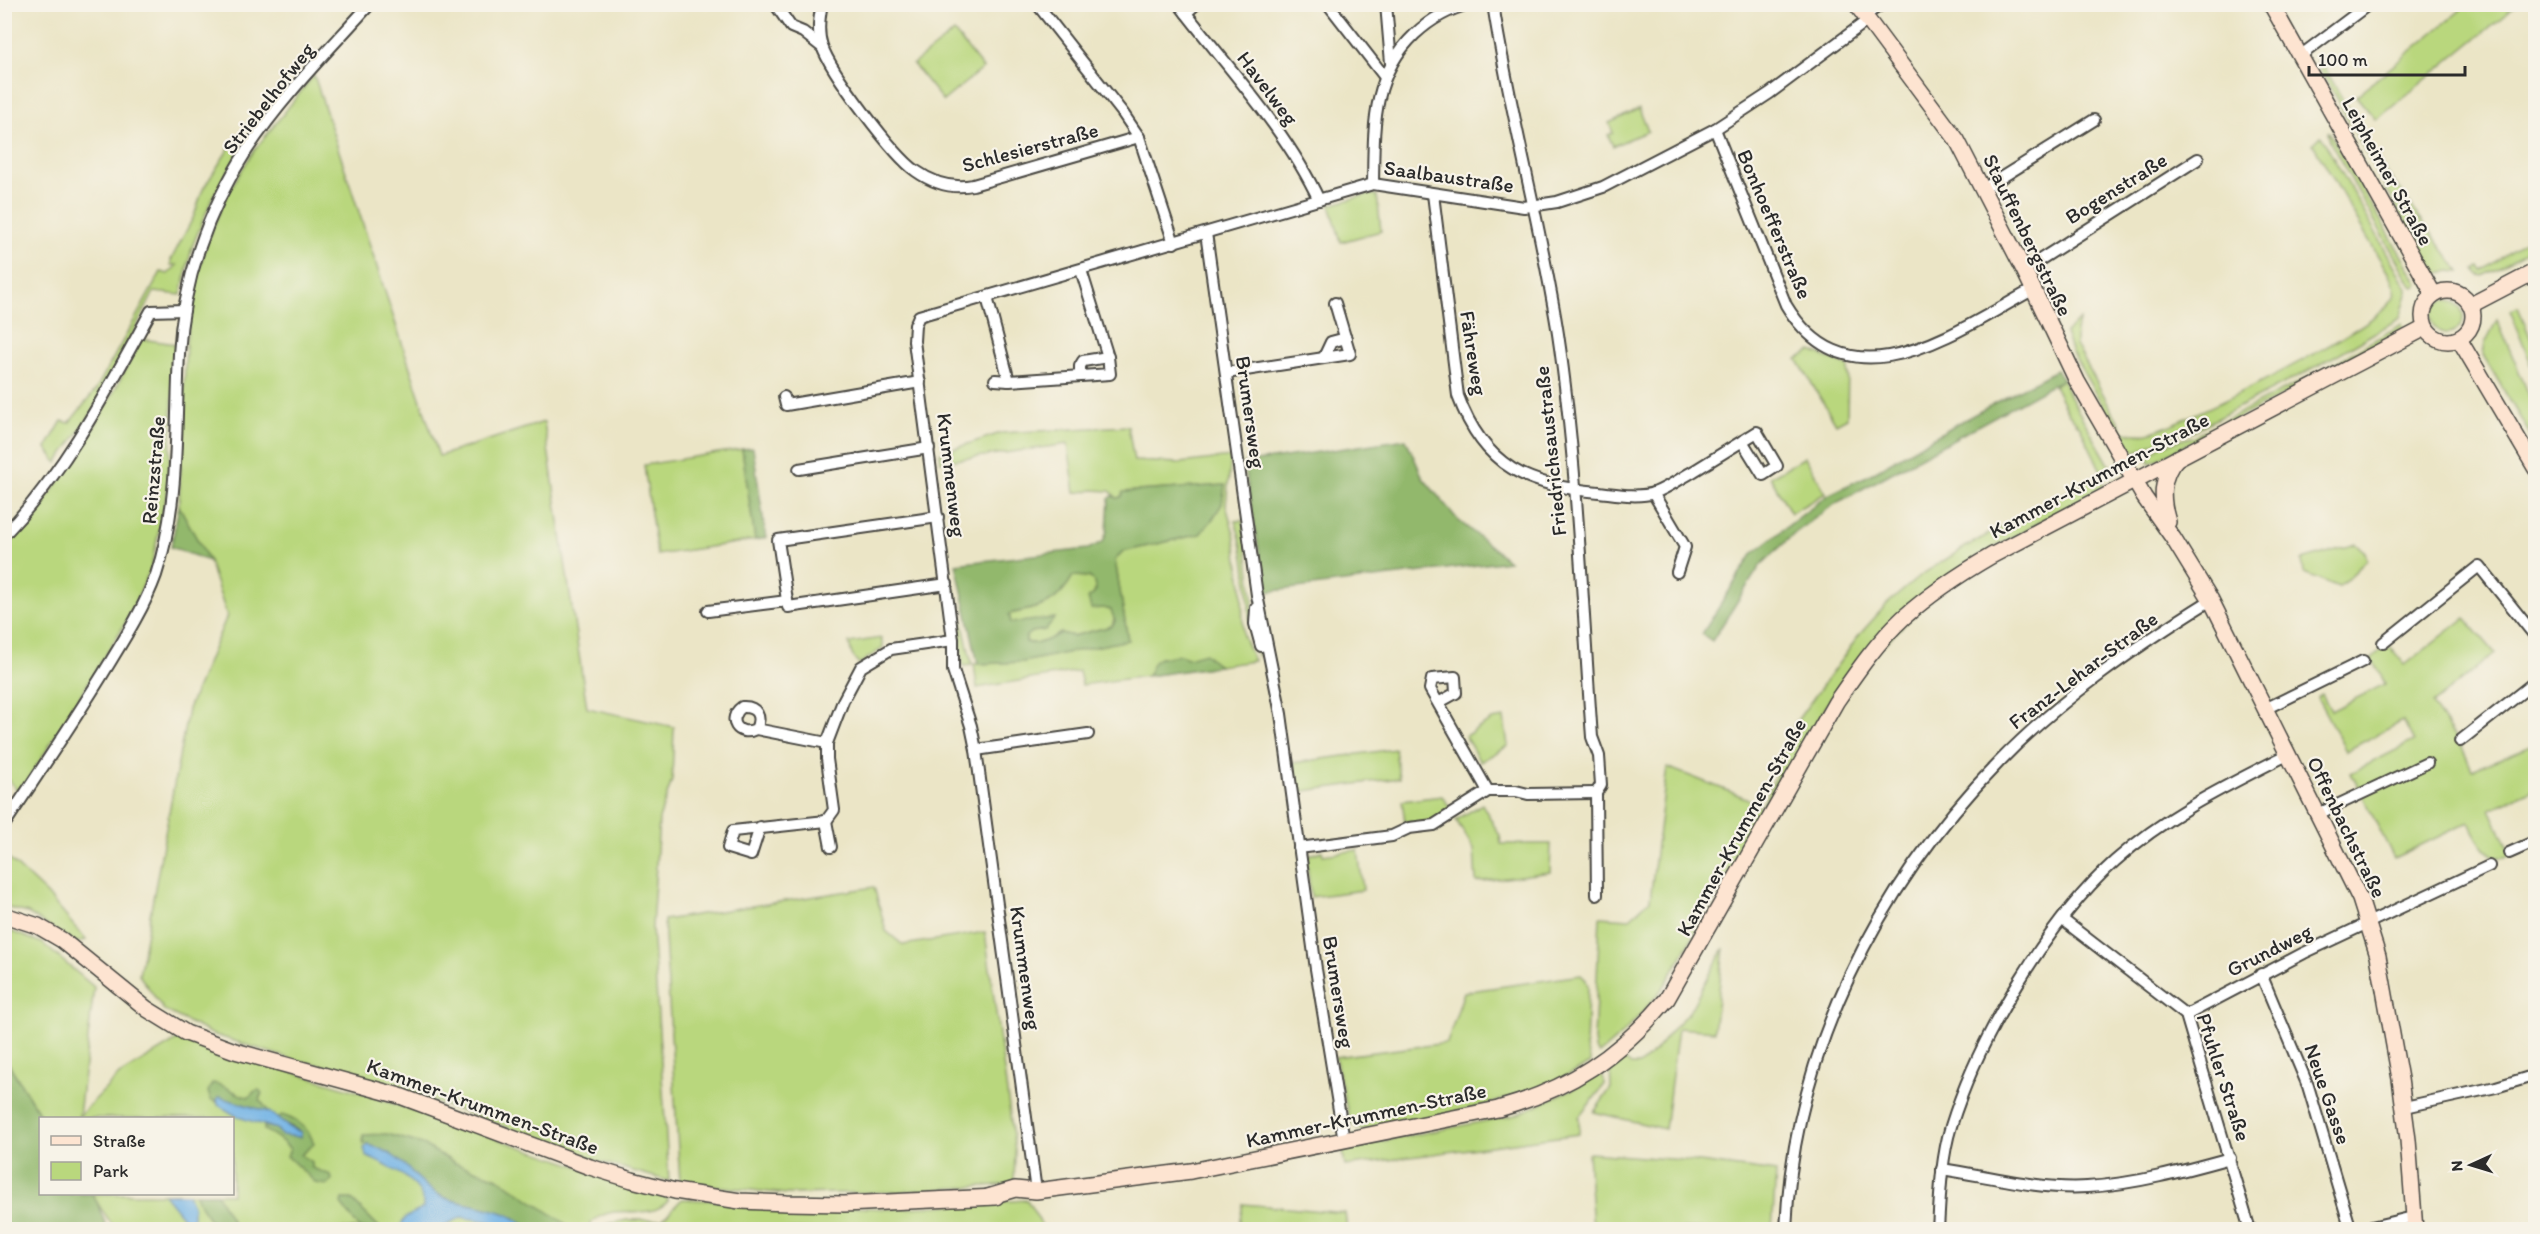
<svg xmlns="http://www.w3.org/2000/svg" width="2540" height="1234" font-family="Itim,sans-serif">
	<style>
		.green { fill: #b9d77d; stroke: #728154; stroke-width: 1.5 }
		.forest { fill: #92b86c; stroke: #5e724c; stroke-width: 1.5; fill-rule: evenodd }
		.water { fill: #71b2e5; stroke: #4e6e88; stroke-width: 1.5 }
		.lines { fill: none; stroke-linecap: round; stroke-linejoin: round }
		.street-casing { stroke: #484742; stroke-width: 14 }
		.secondary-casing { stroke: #484742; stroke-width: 18 }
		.street { stroke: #fff; stroke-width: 10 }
		.secondary { stroke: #fde4d1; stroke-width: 15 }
		.labels { text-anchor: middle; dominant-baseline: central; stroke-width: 4.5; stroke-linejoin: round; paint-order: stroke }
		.street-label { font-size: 21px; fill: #2b2b2b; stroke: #f7f3e8 }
	</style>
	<rect width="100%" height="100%" fill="#f7f3e8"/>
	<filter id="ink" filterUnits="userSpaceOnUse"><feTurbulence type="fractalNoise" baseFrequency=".0167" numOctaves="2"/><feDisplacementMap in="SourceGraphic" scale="12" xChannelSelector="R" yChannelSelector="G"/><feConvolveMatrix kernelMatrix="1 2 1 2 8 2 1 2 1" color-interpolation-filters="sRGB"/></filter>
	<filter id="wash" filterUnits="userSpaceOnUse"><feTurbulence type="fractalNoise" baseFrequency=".008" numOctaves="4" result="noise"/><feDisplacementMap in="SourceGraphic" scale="24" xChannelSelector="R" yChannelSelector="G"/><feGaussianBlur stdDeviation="1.35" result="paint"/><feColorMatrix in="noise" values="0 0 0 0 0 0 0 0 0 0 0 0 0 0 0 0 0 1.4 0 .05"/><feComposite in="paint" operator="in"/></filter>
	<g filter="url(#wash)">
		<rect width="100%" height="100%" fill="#ebe5c6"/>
		<g class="green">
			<path d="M2468 4 2517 5 2376 120 2356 96Z"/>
			<path d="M954 32 983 68 943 101 913 64Z"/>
			<path d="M2317 54 2376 158 2460 272 2449 271 2434 274 2318 66Z"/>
			<path d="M314 75 439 456 544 422 587 708 674 727 672 780 659 819 652 927 669 1181 594 1160 479 1117 331 1067 291 1059 212 1034 164 1010 139 975 188 709 227 616 209 561 179 506 186 343 193 293 207 242 228 192 253 152Z"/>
			<path d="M1639 109 1648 131 1613 146 1608 135 1613 133 1609 123Z"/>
			<path d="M2328 132 2330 133 2418 284 2414 287 2411 285 2330 142Z"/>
			<path d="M2321 136 2407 288V294L2400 318 2323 363 2193 431 2161 440 2137 451 2128 449 2071 351 2065 333 2080 320 2076 331V345L2123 430C2132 436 2143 435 2154 431 2191 420 2378 327 2393 299 2398 290 2392 282 2388 273L2313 144Z"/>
			<path d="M233 142 241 149 213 196 192 247 181 295 154 292 92 413 57 463 46 448 62 421 69 423 95 391 161 272 168 274 177 265H171V260L194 216 203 189Z"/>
			<path d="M1369 194 1377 195 1381 231 1341 242 1330 205Z"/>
			<path d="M2535 234V246L2533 248 2483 276 2479 275 2475 270 2479 267 2482 271Z"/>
			<circle cx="2447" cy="317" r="16"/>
			<path d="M2518 307 2535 349V374L2510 310Z"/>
			<path d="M2497 320 2535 409V443L2483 355 2485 343Z"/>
			<path d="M2402 324 2404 328 2328 372 2150 463 2148 454 2163 445 2195 436 2326 368Z"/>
			<path d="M141 339 175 344 169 483 151 568 126 622 20 793 5 777V543C65 488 105 411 141 339Z"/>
			<path d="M1811 351 1848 366 1847 418 1836 424 1797 359Z"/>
			<path d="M2063 379 2069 395 2110 466V473L2102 481 2104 486 1972 560 1835 691 1665 985C1645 1011 1624 1034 1599 1054L1595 1048 1594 1040 1600 917 1629 919 1650 900 1667 767 1746 798 1761 808 1776 776 1772 772 1796 722 1860 634 1887 604 1921 575 1967 546 2102 473 2080 427 2068 413 2054 385Z"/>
			<path d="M1128 426 1134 461 1180 463 1231 457 1226 505 1234 534 1242 585 1243 635 1254 661 1082 685 1079 671 977 688 974 664 1023 662 1128 640 1115 560 1122 552 1200 534 1225 485 1124 492 1121 497 1117 498 1110 491 1093 490 1075 493 1068 444 941 462 940 453 1001 433Z"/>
			<path d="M742 449 755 540 657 555 644 465Z"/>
			<path d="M1805 457 1826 493 1791 513 1770 477Z"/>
			<path d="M1243 520 1253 597 1252 632 1260 653 1258 657C1248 636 1250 626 1249 603 1247 577 1244 546 1235 521Z"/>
			<path d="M2356 544 2365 552 2367 560 2339 587 2304 573 2302 560Z"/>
			<path d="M1073 576C1083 577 1091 575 1096 584L1093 595 1103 608 1111 610 1115 616 1112 626 1073 636 1061 633C1050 639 1039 646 1026 642V636L1031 632 1045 630 1011 623 1009 614C1040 608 1057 606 1073 576Z"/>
			<path d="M953 590H955L972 665 963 666Z"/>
			<path d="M2465 618 2495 653 2432 704 2462 747 2472 770 2535 744V789L2490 809 2511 855C2490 866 2476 838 2469 822L2394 858 2351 773 2414 741 2403 721 2346 751 2317 697 2322 694 2331 711 2385 684 2376 665 2370 660 2385 646 2392 649 2405 665Z"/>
			<path d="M881 638 883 648 859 664 852 655 849 643Z"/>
			<path d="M1504 718 1508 746 1480 762 1465 736 1492 720Z"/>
			<path d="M1395 749 1399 778 1297 792 1293 763Z"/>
			<path d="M1442 796 1452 810 1435 821 1411 824 1410 821 1405 822 1402 801Z"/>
			<path d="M1482 804 1500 836 1501 844H1551L1550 872 1476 882 1474 849 1456 820Z"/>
			<path d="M1358 850 1363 890 1311 897 1307 864 1309 855 1322 851 1323 855Z"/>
			<path d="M4 854 47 894 86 940 75 943 28 913 5 907Z"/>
			<path d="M874 887 886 931 903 945 985 932 1015 1151 1014 1184 893 1192 787 1194 680 1182 664 920Z"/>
			<path d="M5 929 42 943 94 987 79 1116 119 1075 180 1038 359 1092 666 1196 668 1201C647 1224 616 1199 591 1223V1229H115L91 1194H232V1118H42L5 1058Z"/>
			<path d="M1724 948 1714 1031 1678 1028 1665 1129 1594 1112 1611 1088 1610 1065 1621 1057 1631 1065H1639L1655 1051 1675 1026 1689 1012Z"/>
			<path d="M1581 975 1586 980 1588 987 1586 1048 1591 1063C1522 1103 1443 1115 1365 1130L1357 1128 1350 1122 1335 1057 1447 1043 1464 992Z"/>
			<path d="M1601 1071 1605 1084 1579 1117V1134L1345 1166 1343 1152 1353 1147 1516 1115 1581 1085Z"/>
			<path d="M1588 1153 1684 1160 1776 1172 1772 1229H1593Z"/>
			<path d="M682 1199 892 1209 1027 1200 1044 1229 603 1230 607 1224 627 1220H662Z"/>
			<path d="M1243 1204 1345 1213 1347 1229 1238 1230Z"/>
		</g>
		<g class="forest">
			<path d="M2056 370 2063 379 1833 505 1795 533 1760 566 1712 641 1702 634 1753 553 1828 495 1869 475 1953 426Z"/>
			<path d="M1406 439 1423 478 1458 520 1509 561 1266 592 1244 463Z"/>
			<path d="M753 448 766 538 755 540 742 449Z"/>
			<path d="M1225 485 1222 504 1212 520 1200 534 1122 552 1115 560 1128 640 1023 662 978 664 956 564 1088 549 1103 542 1107 531 1109 499 1113 496 1117 498 1121 497 1123 492ZM1073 576 1089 577 1093 580 1096 590 1093 595 1088 598 1091 609 1103 608 1111 610 1115 621 1112 626 1073 636 1061 633C1050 639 1039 646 1026 642V636L1031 632 1045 630 1055 618 1011 623 1009 614C1040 607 1056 606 1073 576Z"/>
			<path d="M179 506 209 561 171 547Z"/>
			<path d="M1205 653 1219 666 1147 676 1154 662 1160 658 1180 655 1188 658Z"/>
			<path d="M5 1058 42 1118 40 1194H92L97 1202 107 1229H5Z"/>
			<path d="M212 1083C227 1084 236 1096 249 1097L255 1091 259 1090 262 1093 260 1100 269 1112C255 1109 228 1098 217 1099L216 1102 211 1100 208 1092Z"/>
			<path d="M282 1115C299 1121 308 1127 314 1144L301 1155 312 1162V1168L331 1175 332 1180 327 1185 316 1183 287 1156 290 1149C282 1140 275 1135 264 1130V1126L277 1129 281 1135 301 1132 277 1118Z"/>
			<path d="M387 1134 422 1144 455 1163 498 1178 566 1224 571 1229H527C512 1207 466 1208 443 1197 415 1183 396 1153 363 1143V1135Z"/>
			<path d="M196 1194H217L236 1229H216L201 1207Z"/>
			<path d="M342 1199H351L381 1229H360L341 1204Z"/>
		</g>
		<g class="water">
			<path d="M219 1097 269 1112 291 1128 301 1132V1137L281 1135 277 1129 238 1117 218 1105 217 1099Z"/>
			<path d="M368 1145C406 1154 415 1184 443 1197 466 1207 512 1207 527 1229H505L490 1222 461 1217 439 1229H399L405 1218 423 1208C426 1181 386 1166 366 1156L364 1148Z"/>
			<path d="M164 1194H188L193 1206V1219L185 1220Z"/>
		</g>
	</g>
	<g filter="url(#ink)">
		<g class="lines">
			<g class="street-casing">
				<g id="street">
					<path d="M775 4 791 27 803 32 822 47"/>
					<path d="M822 4C819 18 817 32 822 46 830 71 894 156 916 171 933 183 953 189 973 185L1139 137"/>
					<path d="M1037 4 1122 112 1139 137 1174 243"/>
					<path d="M1179 4C1226 66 1286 129 1319 200"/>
					<path d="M1328 4 1384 76"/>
					<path d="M1386 4 1391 63"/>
					<path d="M1493 4C1510 115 1541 224 1558 334 1578 468 1582 603 1592 737L1599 756 1601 785 1596 793 1597 895"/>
					<path d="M1186 13 1196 4"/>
					<path d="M1865 15 1882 4"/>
					<path d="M2300 56 2369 4"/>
					<path d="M1715 129 1786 305C1850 411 1956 331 2034 289"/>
					<path d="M1373 184C1374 128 1371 76 1415 34 1431 19 1448 9 1470 4"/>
					<path d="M1983 189 2094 120"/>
					<path d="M1433 194 1458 396C1484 467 1528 486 1599 492 1617 494 1637 498 1654 493 1668 488 1681 478 1694 471 1715 458 1736 445 1757 432L1777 466 1763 475 1742 441"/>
					<path d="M1206 233 1257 595 1281 714 1316 969 1344 1141"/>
					<path d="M2024 270 2198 159"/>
					<path d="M987 297 1009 381 1110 374 1108 357 1081 270"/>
					<path d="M1324 357 1331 342 1346 338"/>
					<path d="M1226 373 1350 354 1335 303"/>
					<path d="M1080 376V366L1083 361 1108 357"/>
					<path d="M995 380 1009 381"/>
					<path d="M784 397 786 405 920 382"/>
					<path d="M799 469 929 448"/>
					<path d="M1653 493 1685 547 1677 572"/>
					<path d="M938 517 778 540 788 607 947 584"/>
					<path d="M4 535C67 469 108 389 151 311L184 310"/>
					<path d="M1256 608 1255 624 1261 646"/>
					<path d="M708 611 787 601"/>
					<path d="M2383 643 2479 566 2536 637"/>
					<path d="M1438 703 1456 693 1455 677 1432 679 1430 689 1488 791"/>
					<path d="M2267 708 2363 661"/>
					<path d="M756 729C762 717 757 706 742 707 726 719 738 738 756 729L827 743"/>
					<path d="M2460 741 2536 681"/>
					<path d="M976 750 1088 734"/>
					<path d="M2318 814 2427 763"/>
					<path d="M826 821 831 847"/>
					<path d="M4 825C37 776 70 727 101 677 121 644 143 611 156 575 180 502 175 429 179 354 183 282 207 211 247 150 282 97 328 51 370 4"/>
					<path d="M760 827 751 855 728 848 733 831 826 821 834 810 827 759V743L843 701 861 667 891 649 953 640"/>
					<path d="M1299 848 1392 836 1409 828 1434 825 1488 791H1516L1528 794 1596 793"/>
					<path d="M2509 853 2536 841"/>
					<path d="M2063 920 2186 1015 2250 1230"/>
					<path d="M2261 974 2308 1086 2351 1230"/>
					<path d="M2186 1015 2304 953 2489 866"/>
					<path d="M2405 1107 2496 1087 2536 1075"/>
					<path d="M1942 1169C1989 1176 2039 1190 2087 1187 2136 1184 2183 1171 2230 1158"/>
					<path d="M1036 1191 976 750 971 726 953 670V640L914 341 915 325 919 316 1373 184 1524 207 1557 202 1603 187 1715 129 1770 93 1868 20"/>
					<path d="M1786 1230C1793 1053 1877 887 1999 762 2060 699 2137 646 2211 600"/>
					<path d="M1938 1230C1940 1195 1941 1159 1951 1126 1978 1039 2047 922 2115 861 2167 814 2228 785 2289 754"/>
					<path d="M2359 1230 2413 1217"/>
				</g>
			</g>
			<g class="secondary-casing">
				<g id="secondary">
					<path d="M1856 4 1957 140 2024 270 2077 381 2144 497 2173 538 2211 600 2360 899 2378 956 2400 1079 2408 1140 2415 1230"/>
					<path d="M2271 4 2434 295"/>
					<circle cx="2448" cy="316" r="25"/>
					<path d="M2471 305 2536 271"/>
					<path d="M2459 339 2536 469"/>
					<path d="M2168 522C2161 499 2160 477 2177 458"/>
					<path d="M4 915 38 926 62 940 147 1009 186 1033 235 1051 400 1096 590 1167 632 1180 675 1191 740 1201 787 1203 844 1204 996 1197"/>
					<path d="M988 1197 1015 1189 1036 1191 1191 1171 1498 1109C1570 1089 1619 1056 1667 999L1836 702C1856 673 1877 642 1903 618 1930 594 1960 574 1991 556L2425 328"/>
				</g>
			</g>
			<use href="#street" class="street"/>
			<use href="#secondary" class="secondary"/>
		</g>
	</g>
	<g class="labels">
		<g class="street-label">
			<text transform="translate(1268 88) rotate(53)">Havelweg</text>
			<text transform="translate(268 98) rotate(-52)">Striebelhofweg</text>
			<text transform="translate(1030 147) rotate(-15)">Schlesierstraße</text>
			<text transform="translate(2388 171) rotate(61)">Leipheimer Straße</text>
			<text transform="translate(1449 176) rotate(8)">Saalbaustraße</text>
			<text transform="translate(2116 188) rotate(-32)">Bogenstraße</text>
			<text transform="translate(1775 224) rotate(67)">Bonhoefferstraße</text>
			<text transform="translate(2028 235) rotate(64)">Stauffenbergstraße</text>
			<text transform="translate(1474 353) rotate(81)">Fähreweg</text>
			<text transform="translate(1251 412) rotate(82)">Brumersweg</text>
			<text transform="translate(1550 451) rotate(-96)">Friedrichsaustraße</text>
			<text transform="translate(153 470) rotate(-85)">Reinzstraße</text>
			<text transform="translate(952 475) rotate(83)">Krummenweg</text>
			<text transform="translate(2099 475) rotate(-28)">Kammer-Krummen-Straße</text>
			<text transform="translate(2083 670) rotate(-37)">Franz-Lehar-Straße</text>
			<text transform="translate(1741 827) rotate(-61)">Kammer-Krummen-Straße</text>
			<text transform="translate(2347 827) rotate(64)">Offenbachstraße</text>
			<text transform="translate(2269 950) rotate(-27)">Grundweg</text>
			<text transform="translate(1026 968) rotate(82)">Krummenweg</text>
			<text transform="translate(1339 992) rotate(81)">Brumersweg</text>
			<text transform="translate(2224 1077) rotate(72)">Pfuhler Straße</text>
			<text transform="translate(2328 1094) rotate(71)">Neue Gasse</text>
			<text transform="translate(483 1106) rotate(20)">Kammer-Krummen-Straße</text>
			<text transform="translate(1366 1115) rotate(-12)">Kammer-Krummen-Straße</text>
		</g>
	</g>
	<rect width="2540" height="1234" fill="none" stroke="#f7f3e8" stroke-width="24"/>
	<rect x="39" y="1117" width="195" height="78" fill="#f7f3e8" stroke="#a5a39c" stroke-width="1.5"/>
	<rect x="51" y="1136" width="30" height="9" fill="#fde4d1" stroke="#a5a39c" stroke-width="1.5"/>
	<text x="93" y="1147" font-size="18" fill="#2b2b2b">Straße</text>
	<rect x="51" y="1162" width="30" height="18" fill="#b9d77d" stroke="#a5a39c" stroke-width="1.5"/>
	<text x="93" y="1177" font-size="18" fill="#2b2b2b">Park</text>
	<g transform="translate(2471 1165) rotate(266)" stroke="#f7f3e8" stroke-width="4.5" paint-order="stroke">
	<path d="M0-4.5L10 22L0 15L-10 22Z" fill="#2b2b2b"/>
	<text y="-9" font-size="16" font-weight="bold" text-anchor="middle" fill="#2b2b2b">N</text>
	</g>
	<path d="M2309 66v9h156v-9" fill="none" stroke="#2b2b2b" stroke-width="3"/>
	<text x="2318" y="66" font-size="18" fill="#2b2b2b" stroke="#f7f3e8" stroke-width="4.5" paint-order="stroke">100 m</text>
</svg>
